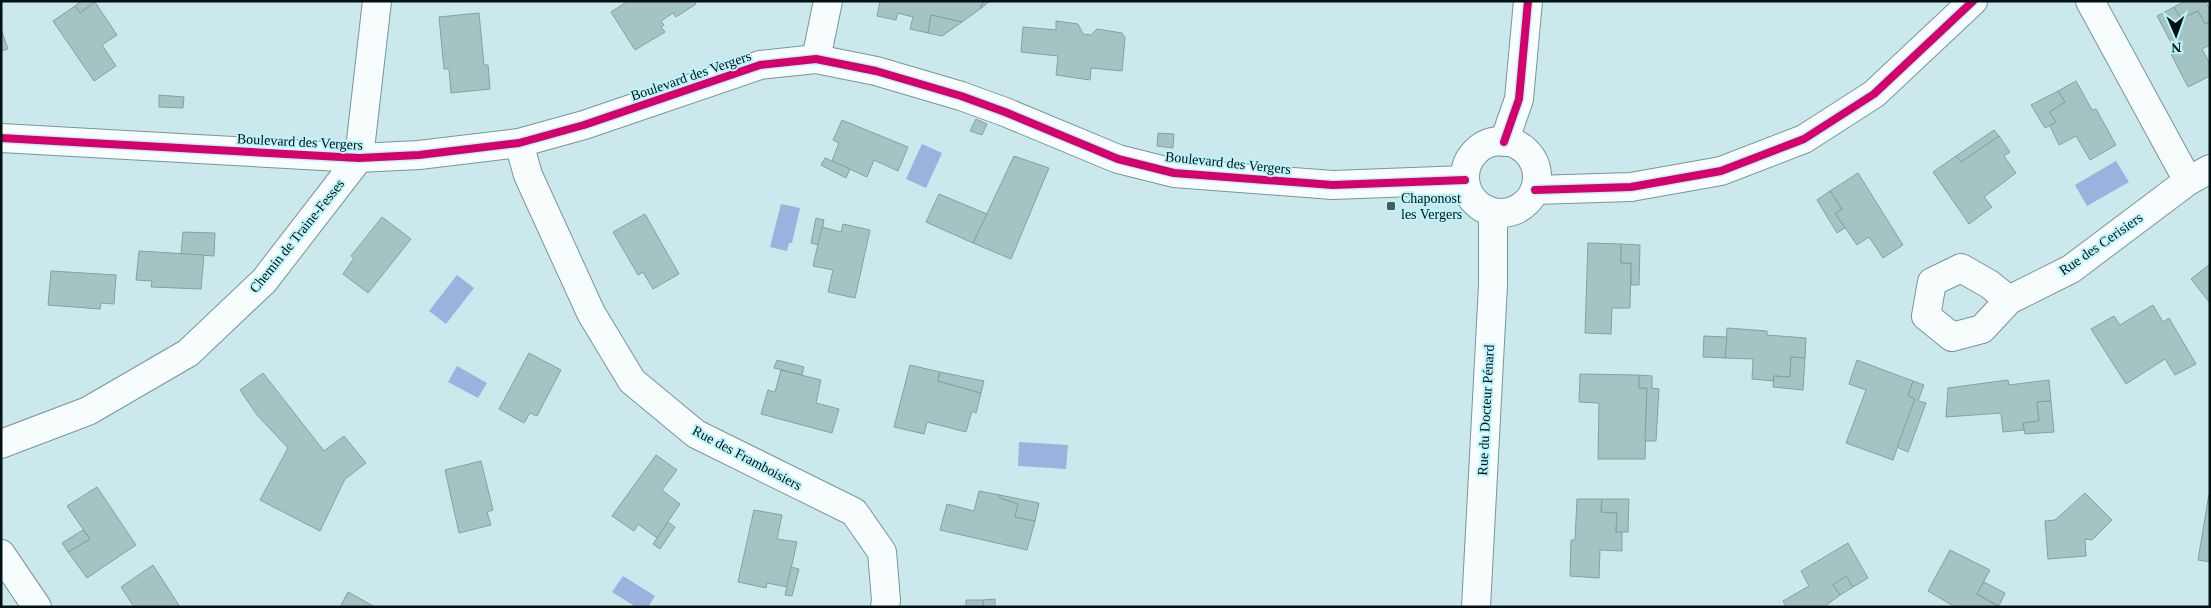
<svg xmlns="http://www.w3.org/2000/svg" width="2211" height="608" font-family="'Times New Roman',serif">
	<style>
		.water { fill: #99b2de }
		.building { fill: #a4c4c4; stroke: #84a0a1 }
		.lines { fill: none; stroke-linecap: round; stroke-linejoin: round }
		.street-casing { stroke: #78969a; stroke-width: 30 }
		.street { stroke: #f7fcfc; stroke-width: 28 }
		.cycleway-casing { stroke: #bcf4fc; stroke-width: 11 }
		.cycleway { stroke: #d6006c; stroke-width: 8 }
		.poi-dot { fill: #475d60; stroke: #bcf4fc; stroke-width: 2 }
		.labels { text-anchor: middle; dominant-baseline: central; stroke-width: 4; stroke-linejoin: round; paint-order: stroke }
		.street-label { font-size: 14px; fill: #001114; stroke: #bcf4fc }
		.poi-label { font-size: 14px; fill: #001114; stroke: #bcf4fc; text-anchor: start }
	</style>
	<rect width="100%" height="100%" fill="#cbe9ed"/>
	<g class="water">
		<path d="M922 144 942 153 926 188 906 179Z"/>
		<path d="M2116 161 2129 182 2087 206 2075 185Z"/>
		<path d="M781 204 800 208 792 243H789L787 251 770 247Z"/>
		<path d="M457 275 474 288 446 324 429 311Z"/>
		<path d="M457 366 487 383 478 398 448 382Z"/>
		<path d="M1019 442 1068 445 1066 469 1018 466Z"/>
		<path d="M623 576 655 596 648 607H636L612 592Z"/>
	</g>
	<g class="building">
		<path d="M81 1H94L95 2 80 13 75 6Z"/>
		<path d="M628 1H694L696 4 676 17 673 13 661 21 664 25 661 27 665 32 635 50 611 12Z"/>
		<path d="M880 1H984L980 9 962 22 931 15 928 33 910 29 913 17 898 13 896 20 877 16Z"/>
		<path d="M984 1H990L980 9Z"/>
		<path d="M2185 1H2205L2210 10V22L2205 24 2198 11 2181 19 2174 7Z"/>
		<path d="M95 2 117 35 102 45 116 66 94 81 53 21 75 6 80 13Z"/>
		<path d="M2174 7 2181 19 2198 11 2205 24 2210 22V45L2202 49 2210 64V76L2188 87 2170 52 2175 50 2157 16Z"/>
		<path d="M479 13 484 65H488L490 89 451 93 449 69H444L439 17Z"/>
		<path d="M931 15 962 22 942 36 928 33Z"/>
		<path d="M1056 21 1078 24 1083 34 1091 35 1097 29 1122 33 1125 38 1122 71 1091 68 1090 80 1056 75 1058 56 1021 52 1023 27 1056 30Z"/>
		<path d="M1 29 8 49 1 51Z"/>
		<path d="M2076 81 2092 110 2096 109 2116 145 2090 160 2076 136 2059 145 2050 126 2056 122 2049 112 2065 102 2058 91Z"/>
		<path d="M2058 91 2065 102 2049 112 2056 122 2045 128 2031 105Z"/>
		<path d="M159 95 184 97 183 108 159 107Z"/>
		<path d="M976 119 987 124 982 135 970 131Z"/>
		<path d="M842 120 908 147 898 171 874 160 867 177 832 161 839 143 833 140Z"/>
		<path d="M1994 130 1999 136 1961 162 1956 156Z"/>
		<path d="M1158 133 1174 134 1173 148 1157 146Z"/>
		<path d="M1999 136 2010 152 2004 156 2016 173 1984 197 1992 207 1969 224 1933 172 1956 156 1961 162Z"/>
		<path d="M1014 156 1049 168 1011 259 973 243Z"/>
		<path d="M825 158 850 169 846 178 821 165Z"/>
		<path d="M1858 173 1903 245 1883 258 1869 237 1857 245 1835 213 1842 209 1830 191Z"/>
		<path d="M1830 191 1842 209 1835 213 1845 228 1837 233 1817 200Z"/>
		<path d="M939 194 987 214 973 243 926 222Z"/>
		<path d="M645 214 679 274 653 289 643 272 638 275 613 232Z"/>
		<path d="M382 217 411 239 368 293 343 274 354 258 351 256Z"/>
		<path d="M816 218 824 220 819 245 811 243Z"/>
		<path d="M843 224 870 230 855 298 828 292 833 270 813 266 822 227 841 232Z"/>
		<path d="M183 232 215 233 214 256 181 254Z"/>
		<path d="M1588 243 1621 244V263H1631L1630 308H1612L1611 334 1585 333Z"/>
		<path d="M1621 244 1640 245 1639 285H1631V263H1621Z"/>
		<path d="M139 251 204 255 201 289 151 287 152 281 136 280Z"/>
		<path d="M2210 264V303L2191 279Z"/>
		<path d="M51 271 116 275 114 304 101 303 100 309 48 305Z"/>
		<path d="M2153 305 2163 322 2169 318 2196 364 2175 375 2165 359 2126 384 2091 329 2114 316 2120 325Z"/>
		<path d="M1727 328 1767 331V335L1806 338 1805 358 1791 357 1790 377 1774 376 1773 381 1752 379 1753 359 1725 358Z"/>
		<path d="M1704 336 1727 337 1725 358 1703 357Z"/>
		<path d="M529 353 561 370 537 416 530 413 524 423 499 409Z"/>
		<path d="M1791 357 1805 358 1803 390 1773 387 1774 376 1790 377Z"/>
		<path d="M777 360 804 367 802 375 774 368Z"/>
		<path d="M1857 360 1913 381 1908 396 1915 399 1893 460 1846 443 1866 390 1849 384Z"/>
		<path d="M910 365 940 372 938 381 981 393 976 413 972 411 966 432 927 422 924 434 894 427Z"/>
		<path d="M781 370 821 380 816 403 839 409 832 433 761 414 768 390 775 392Z"/>
		<path d="M940 372 984 381 981 393 938 381Z"/>
		<path d="M263 373 324 451 344 436 366 463 345 479 320 531 260 500 288 448 257 415 240 390Z"/>
		<path d="M1580 374 1639 375V388H1647L1645 459H1598L1599 403 1579 402Z"/>
		<path d="M1639 375 1652 376V388L1659 389 1656 441H1645L1647 388H1639Z"/>
		<path d="M2008 380 2009 385 2049 380 2051 401 2037 402 2039 421 2023 423 2024 430 2003 432 2001 413 1946 417 1948 388Z"/>
		<path d="M1913 381 1924 385 1918 401 1926 403 1908 452 1897 447 1915 399 1908 396Z"/>
		<path d="M2051 401 2054 432 2025 434 2023 423 2039 421 2037 402Z"/>
		<path d="M656 455 677 470 662 490 680 504 657 538 638 524 634 531 612 516Z"/>
		<path d="M481 461 493 510 487 512 491 525 459 533 445 470Z"/>
		<path d="M97 487 136 545 87 578 68 552 90 539 67 506Z"/>
		<path d="M979 491 1000 495V498L1018 504 1015 517 1035 521 1027 550 940 530 947 504 974 511Z"/>
		<path d="M2085 493 2112 520 2092 540 2085 539 2086 556 2048 559 2045 521 2055 520Z"/>
		<path d="M2209 494H2210V562L2198 560Z"/>
		<path d="M1000 495 1039 503 1035 521 1015 517 1018 504 1000 498Z"/>
		<path d="M1577 499H1602L1601 512 1617 513 1616 532 1622 531V551L1600 550 1599 578 1570 576 1571 540H1575Z"/>
		<path d="M1602 499H1629L1628 532H1616L1617 513 1601 512Z"/>
		<path d="M754 510 782 515 777 539 797 542 787 587 767 583 766 588 738 582Z"/>
		<path d="M668 522 675 527 660 549 653 544Z"/>
		<path d="M83 530 90 539 68 552 62 543Z"/>
		<path d="M1848 543 1868 578 1853 587 1846 576 1833 585 1840 595 1824 607H1786L1783 601 1809 586 1801 571Z"/>
		<path d="M1950 550 1990 570 1977 594 1999 607H1955L1928 591Z"/>
		<path d="M153 565 180 607H134L121 587Z"/>
		<path d="M791 567 799 569 792 596 785 595Z"/>
		<path d="M1846 576 1853 587 1840 595 1833 585Z"/>
		<path d="M1984 582 2005 593 1999 606 1977 594Z"/>
		<path d="M348 592 375 607H340Z"/>
		<path d="M995 599V607H983V600Z"/>
		<path d="M966 600H983V607H944L966 606Z"/>
	</g>
	<g class="lines">
		<g class="street-casing">
			<g id="street">
				<path d="M2090 1 2188 181 2210 169"/>
				<path d="M816 59 828 1"/>
				<path d="M1 138 359 158 419 155 519 143 584 125 760 65 816 59 876 71 961 96 1005 112 1118 159 1174 173 1333 185 1465 180"/>
				<circle cx="1501" cy="177" r="36"/>
				<path d="M1504 142 1519 99 1528 1"/>
				<path d="M519 143 528 175 591 313 632 381 696 434 854 512 882 552 886 600 885 607"/>
				<path d="M1535 190 1631 187 1721 171 1804 139 1874 94 1973 1"/>
				<path d="M2009 300 1989 284 1961 268 1932 282 1926 316 1952 337 1982 329 2009 300 2071 269 2188 181"/>
				<path d="M1 444 88 411 188 353 264 281 359 158 377 1"/>
				<path d="M1 554 37 607"/>
				<path d="M1476 607 1493 285V213"/>
			</g>
		</g>
		<use href="#street" class="street"/>
		<g class="cycleway-casing">
			<g id="cycleway">
				<path d="M1 138 359 158 419 155 519 143 584 125 760 65 816 59 876 71 961 96 1005 112 1118 159 1174 173 1333 185 1465 180"/>
				<path d="M1504 142 1519 99 1528 1"/>
				<path d="M1535 190 1631 187 1721 171 1804 139 1874 94 1973 1"/>
			</g>
		</g>
		<use href="#cycleway" class="cycleway"/>
	</g>
	<rect class="poi-dot" x="1386" y="201" width="10" height="10" rx="2.5"/>
	<g class="labels">
		<g class="street-label">
			<text transform="translate(691 76) rotate(-19)">Boulevard des Vergers</text>
			<text transform="translate(300 142) rotate(3)">Boulevard des Vergers</text>
			<text transform="translate(1228 163) rotate(6)">Boulevard des Vergers</text>
			<text transform="translate(297 236) rotate(-51)">Chemin de Traine-Fesses</text>
			<text transform="translate(2101 244) rotate(-35)">Rue des Cerisiers</text>
			<text transform="translate(1486 410) rotate(-87)">Rue du Docteur Pénard</text>
			<text transform="translate(747 458) rotate(28)">Rue des Framboisiers</text>
		</g>
		<g class="poi-label">
			<text x="1401" y="198">Chaponost<tspan x="1401" dy="16">les Vergers</tspan></text>
		</g>
	</g>
	<rect width="2211" height="608" fill="none" stroke="#001114" stroke-width="5"/>
	<g transform="translate(2176 35) rotate(178)" stroke="#bcf4fc" stroke-width="4" paint-order="stroke">
	<path d="M0-4L9 19L0 12L-9 19Z" fill="#001114"/>
	<text y="-8" font-size="14" font-weight="bold" text-anchor="middle" fill="#001114">N</text>
	</g>
</svg>
